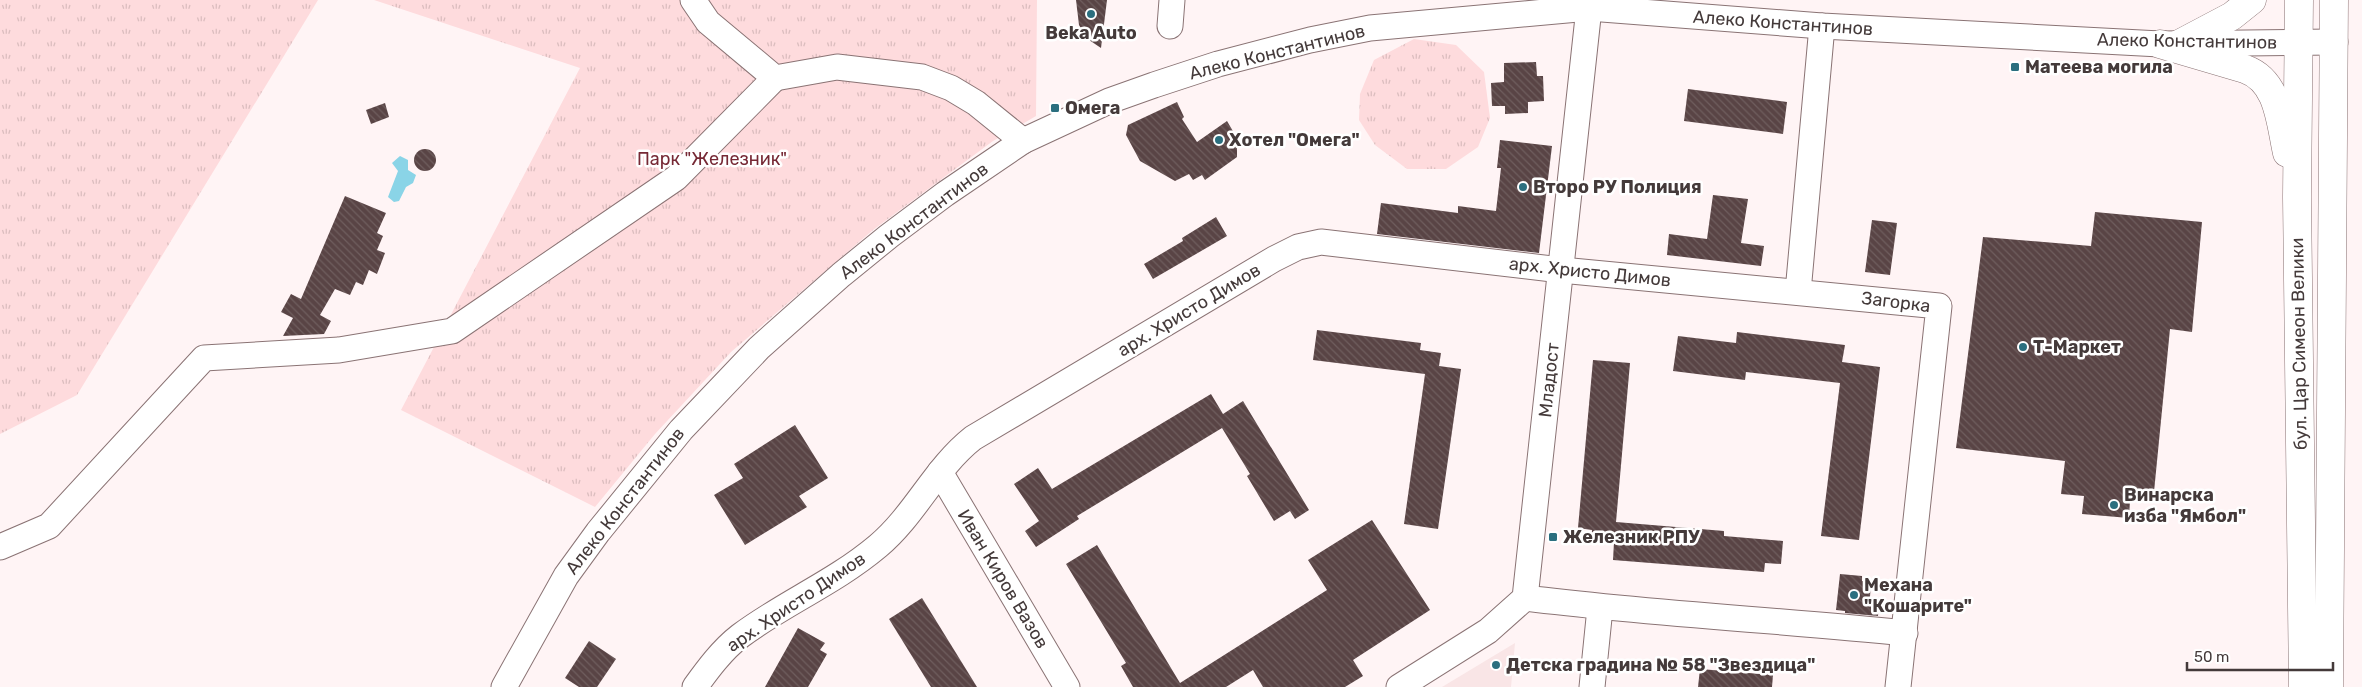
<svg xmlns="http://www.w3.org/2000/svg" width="2362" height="687" font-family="Rubik,sans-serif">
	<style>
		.built { fill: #f9e5e6 }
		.grass { fill: url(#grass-tufts) }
		.water { fill: #8ad4e7 }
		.building { fill: url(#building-back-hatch) }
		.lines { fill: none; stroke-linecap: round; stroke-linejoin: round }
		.minor-casing { stroke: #8a7374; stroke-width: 27 }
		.major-casing { stroke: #8a7374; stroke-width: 29 }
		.minor { stroke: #fff; stroke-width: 25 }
		.major { stroke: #fff; stroke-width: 28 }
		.poi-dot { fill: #2b6f7f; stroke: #fff; stroke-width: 2 }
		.labels { text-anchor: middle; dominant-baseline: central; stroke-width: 5; stroke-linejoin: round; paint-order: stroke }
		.street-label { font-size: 18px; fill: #443a3a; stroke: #fff }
		.poi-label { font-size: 18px; font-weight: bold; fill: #443a3a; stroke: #fff; text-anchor: start }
		.park-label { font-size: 18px; fill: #762935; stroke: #fff }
	</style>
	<defs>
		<pattern id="grass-tufts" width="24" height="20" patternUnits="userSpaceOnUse" patternTransform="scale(1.25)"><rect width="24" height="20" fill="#fedbdd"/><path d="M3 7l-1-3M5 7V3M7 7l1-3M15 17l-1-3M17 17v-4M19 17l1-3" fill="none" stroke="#dbbdbe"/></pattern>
		<pattern id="building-back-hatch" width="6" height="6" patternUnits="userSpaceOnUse" patternTransform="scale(1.25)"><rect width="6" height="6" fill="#594445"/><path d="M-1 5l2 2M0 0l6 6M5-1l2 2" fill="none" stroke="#6f5e5e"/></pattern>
	</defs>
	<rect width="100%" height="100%" fill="#fff4f5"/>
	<path class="built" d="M1515 643 1511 687H1442Z"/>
	<g class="grass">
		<path d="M0 0H318L77 395 0 434Z"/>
		<path d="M374 0H1037L1036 116 993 141 873 230 731 352 655 434 595 507 401 410 580 68Z"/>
		<path d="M1414 39 1456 45 1484 72 1490 118 1478 147 1446 169H1407L1375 145 1359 120 1360 94 1374 60Z"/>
	</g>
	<path class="water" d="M400 156 408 160V170L416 175 413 183 406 187 399 201 394 202 388 197 398 171 392 163Z"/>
	<g class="building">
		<path d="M1076 0H1107L1101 48 1086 38 1079 25Z"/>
		<path d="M1536 62 1537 76H1543L1544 101 1528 102V113L1505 114V106H1492L1491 83 1504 82V63Z"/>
		<path d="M1688 89 1787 102 1783 134 1684 121Z"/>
		<path d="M1177 102 1184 117 1182 119 1197 142 1227 121 1237 138V157L1205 180 1202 175 1193 180 1189 174 1175 181 1140 161 1126 135 1128 125Z"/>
		<path d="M385 103 389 117 371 124 366 110Z"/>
		<path d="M1500 140 1552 146 1539 253 1377 234 1381 203 1458 213V206L1496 211 1501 168H1497Z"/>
		<circle cx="425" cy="160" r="11"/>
		<path d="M1713 195 1748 199 1741 243 1764 246 1761 266 1667 255 1669 234 1707 239Z"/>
		<path d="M345 196 386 213 377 233 383 236 377 250 385 253 377 274 369 270 363 285 356 282 350 295 335 289 320 315 331 321 324 334 283 336 293 318 281 312 291 294 301 299Z"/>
		<path d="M2095 212 2202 222 2192 332 2170 329 2153 502 2130 500 2129 518 2082 514 2084 496 2061 494 2065 461 1956 448 1983 237 2091 246Z"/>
		<path d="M1216 217 1227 236 1153 279 1144 264 1183 241 1182 238Z"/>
		<path d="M1872 220 1897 223 1890 275 1865 272Z"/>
		<path d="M1317 330 1421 343 1420 350 1441 353 1439 366 1461 369 1438 529 1404 524 1425 374 1313 360Z"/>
		<path d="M1737 332 1845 345 1842 362 1880 367 1859 540 1821 536 1840 383 1746 372 1745 380 1673 371 1678 336 1736 343Z"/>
		<path d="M1593 360 1630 363 1616 522 1724 531V536L1783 541 1781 564 1765 563 1764 572 1613 560 1614 542 1591 540 1592 530 1578 528Z"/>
		<path d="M1211 394 1223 414 1243 401 1309 510 1295 519 1290 511 1274 521 1247 476 1250 474 1222 428 1077 516 1079 519 1036 547 1025 531 1039 521 1014 484 1038 468 1052 489Z"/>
		<path d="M795 425 828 478 799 496 807 507 745 545 714 495 743 478 734 464Z"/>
		<path d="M1372 520 1430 610 1353 660 1363 676 1345 687H1263L1253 670 1226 687H1133L1121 666 1126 663 1066 564 1097 545 1180 683 1327 590 1308 560Z"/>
		<path d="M1840 574 1862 576V581L1871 582 1870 597 1879 598 1878 616 1845 613V611L1836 610Z"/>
		<path d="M922 598 977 687H931L889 619Z"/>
		<path d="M798 628 825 643 820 650 827 654 808 687H765Z"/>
		<path d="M589 641 616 659 597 687H579L565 678Z"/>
		<path d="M1700 669 1773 675 1772 687H1698Z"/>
	</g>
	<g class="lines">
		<g class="minor-casing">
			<g id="minor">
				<path d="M693 0 708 22 775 78 837 67 922 77 951 88 976 103 1023 141"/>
				<path d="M1170 26 1172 0"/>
				<path d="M1798 292 1822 26"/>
				<path d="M940 472 1067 687"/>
				<path d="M0 547 49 526 204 358 339 350 452 331 676 178 775 78"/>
				<path d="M1525 598C1652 614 1779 620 1905 633"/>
				<path d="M504 687 566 576 598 532 681 430 759 348 841 275 889 236 945 194 1023 141 1109 101 1154 85 1218 64 1310 40 1370 28 1589 8 1822 26 2160 44 2335 42"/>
				<path d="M695 687C708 669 722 650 740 636 784 603 834 583 878 546 915 515 935 468 973 438L1274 259 1298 247 1321 242 1561 270 1939 306 1898 687"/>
				<path d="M1399 687 1488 631 1525 598 1589 8"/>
				<path d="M1592 687 1600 608"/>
			</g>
		</g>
		<g class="major-casing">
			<g id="major">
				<path d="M2299 0 2297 197 2303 687"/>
				<path d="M2160 44 2245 69C2279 81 2280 122 2287 153"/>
				<path d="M2179 44 2232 16 2252 0"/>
				<path d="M2329 687 2334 0"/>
			</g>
		</g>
		<use href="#minor" class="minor"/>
		<use href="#major" class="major"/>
	</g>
	<g class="poi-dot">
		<circle cx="1091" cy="14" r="5"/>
		<rect x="2010" y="62" width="10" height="10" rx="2.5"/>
		<rect x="1050" y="103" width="10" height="10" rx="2.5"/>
		<circle cx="1219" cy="140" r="5"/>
		<circle cx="1523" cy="187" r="5"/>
		<circle cx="2023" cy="347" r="5"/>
		<circle cx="2114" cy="505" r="5"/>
		<rect x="1548" y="532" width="10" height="10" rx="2.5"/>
		<circle cx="1854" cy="595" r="5"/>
		<circle cx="1496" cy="665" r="5"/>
	</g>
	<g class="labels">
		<g class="street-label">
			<text transform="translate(1783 23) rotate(4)">Алеко Константинов</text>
			<text transform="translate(2187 41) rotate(1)">Алеко Константинов</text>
			<text transform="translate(1277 52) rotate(-14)">Алеко Константинов</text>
			<text transform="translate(914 221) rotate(-37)">Алеко Константинов</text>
			<text transform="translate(1590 272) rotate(6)">арх. Христо Димов</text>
			<text transform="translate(1896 302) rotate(7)">Загорка</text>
			<text transform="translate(1189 310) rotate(-31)">арх. Христо Димов</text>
			<text transform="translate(2299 344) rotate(-91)">бул. Цар Симеон Велики</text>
			<text transform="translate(1549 380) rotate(-84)">Младост</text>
			<text transform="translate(625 501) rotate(-52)">Алеко Константинов</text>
			<text transform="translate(1003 579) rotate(59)">Иван Киров Вазов</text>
			<text transform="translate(796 602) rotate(-34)">арх. Христо Димов</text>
		</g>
		<g class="poi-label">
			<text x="1091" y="33" text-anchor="middle">Beka Auto</text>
			<text x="2025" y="67">Матеева могила</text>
			<text x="1065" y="108">Омега</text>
			<text x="1229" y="140">Хотел "Омега"</text>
			<text x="1533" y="187">Второ РУ Полиция</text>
			<text x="2033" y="347">Т-Маркет</text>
			<text x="2124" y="495">Винарска<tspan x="2124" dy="21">изба "Ямбол"</tspan></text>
			<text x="1563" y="537">Железник РПУ</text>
			<text x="1864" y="585">Механа<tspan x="1864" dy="21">"Кошарите"</tspan></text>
			<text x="1506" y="665">Детска градина № 58 "Звездица"</text>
		</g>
		<g class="park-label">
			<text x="712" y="159">Парк "Железник"</text>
		</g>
	</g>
	<path d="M2187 662v8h146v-8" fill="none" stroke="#443a3a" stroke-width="2.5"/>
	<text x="2194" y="662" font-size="15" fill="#443a3a" stroke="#ffffff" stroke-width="4" paint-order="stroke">50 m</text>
</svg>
